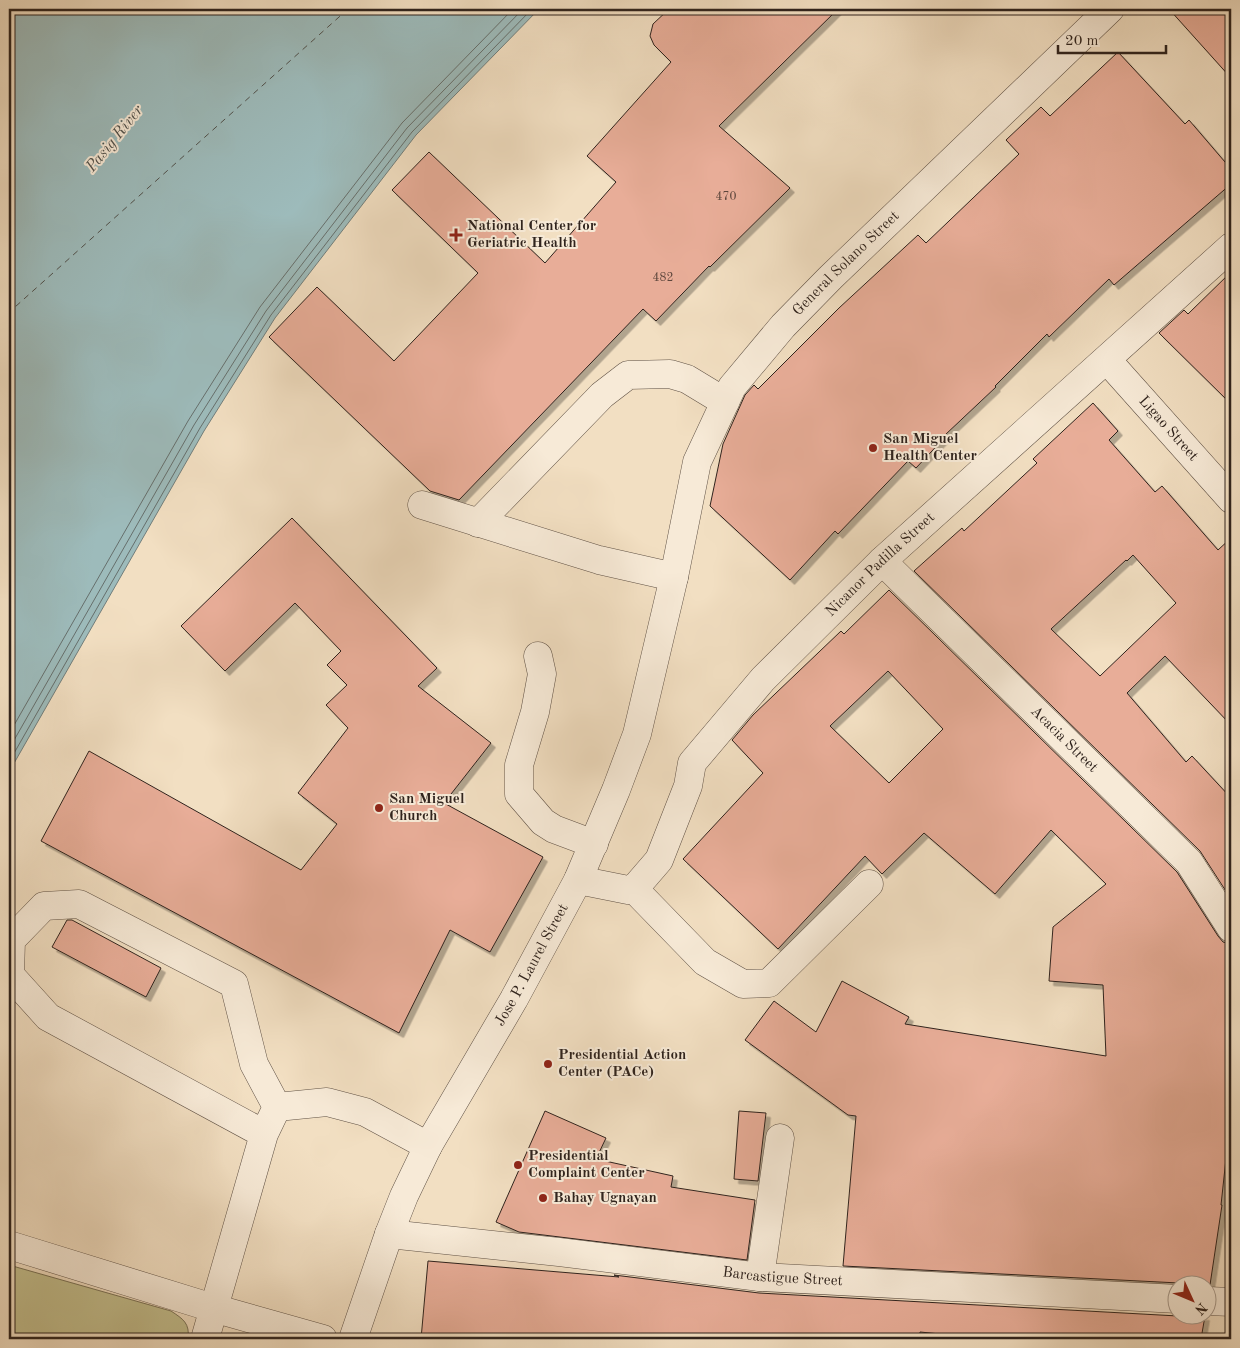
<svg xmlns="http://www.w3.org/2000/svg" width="1240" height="1348" font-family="'Old Standard TT',serif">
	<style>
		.green { fill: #c3bf8e; stroke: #797156 }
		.water { fill: #9dbbbb; stroke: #717e7c }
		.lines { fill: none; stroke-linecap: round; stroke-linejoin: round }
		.shore { stroke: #666f6c; stroke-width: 1 }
		.ferry { stroke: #50514c; stroke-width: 1; stroke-dasharray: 6 5; stroke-linecap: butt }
		.building { fill: #e8ad98; stroke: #2f231d; fill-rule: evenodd; filter: url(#shadow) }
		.minor-casing { stroke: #605246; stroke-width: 29 }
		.minor { stroke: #f7ead7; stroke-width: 28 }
		.poi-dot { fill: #8f2418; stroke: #f7ead7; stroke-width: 2 }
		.labels { text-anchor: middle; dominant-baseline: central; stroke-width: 4; stroke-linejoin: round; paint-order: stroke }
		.number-label { font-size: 12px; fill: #5d463c }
		.poi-label { font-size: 15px; font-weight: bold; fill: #2f231d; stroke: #f7ead7; text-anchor: start }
		.street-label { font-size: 15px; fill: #2f231d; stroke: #f7ead7 }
		.water-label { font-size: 16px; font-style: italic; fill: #50514c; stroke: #f7ead7 }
	</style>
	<defs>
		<filter id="shadow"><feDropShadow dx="4.5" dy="4.5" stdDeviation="0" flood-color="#0004"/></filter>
	</defs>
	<rect width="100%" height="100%" fill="#f2dfc2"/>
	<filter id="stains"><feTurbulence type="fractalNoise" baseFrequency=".004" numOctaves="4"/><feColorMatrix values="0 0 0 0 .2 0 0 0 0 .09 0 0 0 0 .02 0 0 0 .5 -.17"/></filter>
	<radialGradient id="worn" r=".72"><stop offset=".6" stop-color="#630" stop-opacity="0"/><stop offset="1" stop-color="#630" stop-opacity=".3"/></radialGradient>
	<path class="green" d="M9 1265 171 1311C183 1319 190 1323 188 1339H9Z"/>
	<path class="water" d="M9 9H539L416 135 275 318 204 431 9 772Z"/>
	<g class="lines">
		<g class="shore">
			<path d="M9 734 188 421 260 307 402 123 513 9"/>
			<path d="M9 749 194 425 266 311 407 128 523 9"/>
			<path d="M9 762 200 428 271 315 412 132 532 9"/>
		</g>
		<path class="ferry" d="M9 315 15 307 348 9"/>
	</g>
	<g class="building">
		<path d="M669 9H838L719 126 790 188 710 267 709 266 656 321 643 309 459 500 430 491 269 337 317 287 394 361 478 273 392 190 429 152 545 263 616 182 587 156 671 62 654 45 650 36 653 24Z"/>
		<path d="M1169 9H1231V78Z"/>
		<path d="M1118 52 1185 124 1189 120 1231 169V184L1114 285 1109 279 1049 337 1047 334 995 386 996 387 945 435 946 436 916 468 908 461 838 534 835 531 790 580 710 506 723 444 745 395 754 385 758 389 839 308 918 235 926 243 1019 154 1006 140 1041 107 1050 116Z"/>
		<path d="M1231 272V404L1159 333 1184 310 1188 314Z"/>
		<path d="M1093 403 1118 431 1109 440 1155 492 1162 486 1218 550 1231 538V725L1165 656 1127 693 1186 762 1192 756 1231 798V899L1200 851 914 571 962 528 964 531 1037 463 1033 459ZM1133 555 1176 603 1100 676 1051 629 1126 560 1127 561Z"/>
		<path d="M292 518 437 668 418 686 491 743 444 803 543 857 490 952 450 930 399 1033 41 841 89 751 301 870 337 824 298 793 348 728 326 705 347 685 327 665 341 651 295 603 225 671 181 626Z"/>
		<path d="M889 590 1177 872 1218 936 1223 942 1231 944V1112L1221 1205H1222L1210 1285 1186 1286 1179 1283 843 1266 856 1116 848 1115 745 1040 774 1001 816 1032 842 981 909 1017 905 1024 1106 1056 1103 985 1049 981 1053 927 1106 884 1051 830 995 894 924 833 882 874 865 856 778 949 683 859 763 773 732 740 753 715 841 631 844 634ZM888 671 943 729 889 783 830 726Z"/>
		<path d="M67 920H72L161 968 146 997 52 947Z"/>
		<path d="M545 1111 606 1138 596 1159 673 1176 671 1187 755 1200 747 1260 519 1232 496 1222Z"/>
		<path d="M739 1111 766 1113 758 1181 734 1179Z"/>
		<path d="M428 1261 619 1277 614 1275 759 1293 1178 1316H1205L1201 1339H991L920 1332 919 1339H789L754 1335 753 1339H421Z"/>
	</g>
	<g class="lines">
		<g class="minor-casing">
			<g id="minor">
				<path id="s1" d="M1107 360 1231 499"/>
				<path d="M422 505 599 560 674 577"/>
				<path d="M478 523 602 395 628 375 670 374 687 379 725 402"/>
				<path id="s2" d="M882 561 1189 862 1231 928"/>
				<path d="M538 656 542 674 535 712 519 765V794L543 822 554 829 594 844"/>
				<path id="s3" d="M578 880 628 890 634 889 659 860 688 786 692 763 763 679 882 561 1231 247"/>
				<path d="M634 889 705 962 743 984 769 983 869 884"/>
				<path d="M277 1107 327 1102 365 1112 428 1146"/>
				<path id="s4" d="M389 1234 559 1252 760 1277 1178 1299"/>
				<path d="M9 1245 213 1308 323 1339"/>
				<path d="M760 1277 780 1138"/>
				<path d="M1208 1301 1231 1302"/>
				<path d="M205 1339 264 1134 277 1107 254 1064 234 984 79 904 44 906 11 940 10 975 48 1017 264 1134"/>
				<path id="s5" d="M353 1339 389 1234 404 1196 428 1146 514 999 578 880 616 790 637 734 674 577 697 462 732 387 783 326 830 278 1110 9"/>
			</g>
		</g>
		<use href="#minor" class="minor"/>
	</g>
	<g class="poi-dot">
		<path d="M453.5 227.5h5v5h5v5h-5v5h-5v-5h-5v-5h5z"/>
		<circle cx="873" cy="448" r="5"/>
		<circle cx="379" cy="808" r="5"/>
		<circle cx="548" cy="1064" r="5"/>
		<circle cx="518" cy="1165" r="5"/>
		<circle cx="543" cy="1198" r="5"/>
	</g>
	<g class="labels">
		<g class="number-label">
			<text x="726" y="197">470</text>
			<text x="663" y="278">482</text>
		</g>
		<g class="poi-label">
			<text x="467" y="226">National Center for<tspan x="467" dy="17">Geriatric Health</tspan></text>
			<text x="883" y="439">San Miguel<tspan x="883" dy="17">Health Center</tspan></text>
			<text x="389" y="799">San Miguel<tspan x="389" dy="17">Church</tspan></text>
			<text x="558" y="1055">Presidential Action<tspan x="558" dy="17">Center (PACe)</tspan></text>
			<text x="528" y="1156">Presidential<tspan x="528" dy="17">Complaint Center</tspan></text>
			<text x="553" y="1198">Bahay Ugnayan</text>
		</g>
		<g class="street-label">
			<text stroke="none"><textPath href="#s5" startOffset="1200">General Solano Street</textPath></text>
			<text stroke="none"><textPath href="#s1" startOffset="92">Ligao Street</textPath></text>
			<text stroke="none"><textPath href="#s3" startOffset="472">Nicanor Padilla Street</textPath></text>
			<text stroke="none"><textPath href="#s2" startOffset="255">Acacia Street</textPath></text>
			<text stroke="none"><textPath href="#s5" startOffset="416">Jose P. Laurel Street</textPath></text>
			<text stroke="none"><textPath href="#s4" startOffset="396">Barcastigue Street</textPath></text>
		</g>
		<g class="water-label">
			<text transform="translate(115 139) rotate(-51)">Pasig River</text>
		</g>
	</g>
	<rect width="1240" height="1348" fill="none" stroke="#f2dfc2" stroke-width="30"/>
	<rect x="10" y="10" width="1220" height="1328" fill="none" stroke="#2f231d" stroke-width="2.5"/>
	<rect x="15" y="15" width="1210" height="1318" fill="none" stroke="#2f231d"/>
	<g transform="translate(1192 1300) rotate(134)"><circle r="24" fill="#f7ead7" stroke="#a79a8d"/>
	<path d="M0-4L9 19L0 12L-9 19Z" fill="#8f2418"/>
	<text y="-8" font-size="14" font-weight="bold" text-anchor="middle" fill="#2f231d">N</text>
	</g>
	<path d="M1058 45v8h108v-8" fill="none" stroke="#2f231d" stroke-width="2.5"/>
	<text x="1065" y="45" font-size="15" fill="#2f231d" stroke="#f7ead7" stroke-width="4" paint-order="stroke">20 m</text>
	<rect width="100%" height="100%" filter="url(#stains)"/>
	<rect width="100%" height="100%" fill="url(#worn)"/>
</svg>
